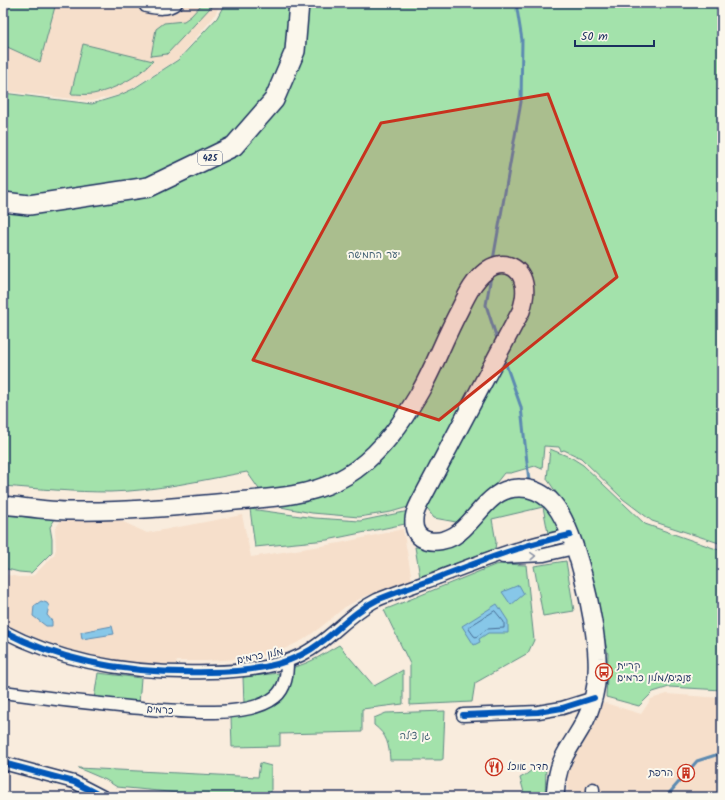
<svg xmlns="http://www.w3.org/2000/svg" width="725" height="800" font-family="Kalam,'Playpen Sans Hebrew',sans-serif">
	<style>
		.built { fill: #f6dfcb }
		.green { fill: #a3e2ab; stroke: #5f8884 }
		.water { fill: #87c7e8; stroke: #5c8ab1 }
		.lines { fill: none; stroke-linecap: round; stroke-linejoin: round }
		.shore { stroke: #466c95; stroke-width: 1 }
		.stream { stroke: #5c8ab1; stroke-width: 3 }
		.minor-casing { stroke: #1b2f5e; stroke-width: 15 }
		.secondary-casing { stroke: #1b2f5e; stroke-width: 20 }
		.primary-casing { stroke: #1b2f5e; stroke-width: 22 }
		.minor { stroke: #fbf7ec; stroke-width: 12 }
		.secondary { stroke: #fbf7ec; stroke-width: 17 }
		.primary { stroke: #fbf7ec; stroke-width: 19 }
		.cycleway-casing { stroke: #fbf7ec; stroke-width: 8 }
		.cycleway { stroke: #0057b8; stroke-width: 6 }
		.oneway { stroke: #8b93a5 }
		.marked { fill: #c8321e; fill-opacity: 0.2; stroke: #c8321e; stroke-width: 3; stroke-linejoin: round }
		.labels { text-anchor: middle; dominant-baseline: central; stroke-width: 4; stroke-linejoin: round; paint-order: stroke }
		.shield { fill: #fbf7ec; stroke: #5e6b89; stroke-width: 1 }
		.shield-label { font-size: 9px; font-weight: bold; fill: #1b2f5e }
		.park-label { font-size: 10px; fill: #3d5c71; stroke: #fbf7ec }
		.street-label { font-size: 10px; fill: #1b2f5e; stroke: #fbf7ec }
		.poi-label { font-size: 10px; fill: #1b2f5e; stroke: #fbf7ec; text-anchor: start }
	</style>
	<rect width="100%" height="100%" fill="#f9ecdd"/>
	<filter id="ink" filterUnits="userSpaceOnUse"><feTurbulence type="fractalNoise" baseFrequency=".025" numOctaves="2"/><feDisplacementMap in="SourceGraphic" scale="8" xChannelSelector="R" yChannelSelector="G"/><feConvolveMatrix kernelMatrix="1 2 1 2 8 2 1 2 1" color-interpolation-filters="sRGB"/></filter>
	<g filter="url(#ink)">
		<g class="built">
			<path d="M3 3H221L213 18 178 59 123 94 91 101 3 91Z"/>
			<path d="M242 515 251 557 340 543 403 529 412 580 363 597 345 607 321 627 303 640 282 650 260 656 238 659 208 661H177L175 667 128 663 78 652 43 641 3 623V574L19 577H27L34 575 54 555 56 549 55 529 64 516 115 518 147 533Z"/>
			<path d="M667 694 722 698V797H567L569 758 587 729 595 721 602 702 641 714 651 699Z"/>
		</g>
		<g class="green">
			<path d="M3 3H56L40 62 3 45Z"/>
			<path d="M203 3H214L211 7 167 54 151 56 156 29 164 23 184 21 191 16Z"/>
			<path d="M225 3H722V544L652 521 623 499 581 458 564 450 561 451 559 447 544 446 542 469 535 466 511 473H504L474 511 456 522 434 518 424 505H415L391 512 359 517 312 513 270 505 247 472C202 480 156 491 110 492 75 492 39 489 3 486V93L92 104 118 96 133 89 178 60 217 18Z"/>
			<path d="M83 44 153 61C138 77 114 90 93 94 86 95 78 94 71 94Z"/>
			<path d="M550 449 572 458 583 465 645 524 722 551V690L669 687 653 692 639 706 606 697 608 654 583 542 571 514 547 479Z"/>
			<path d="M512 496C544 497 546 505 560 530L548 533 543 507 492 519 496 542 495 549 420 577 415 547 444 549 457 543 503 499Z"/>
			<path d="M250 509 315 518 360 521 409 511 405 524 327 540 255 547Z"/>
			<path d="M3 515 55 519 50 527 52 539V552L31 573 19 572 3 568Z"/>
			<path d="M566 561 574 611 543 616 534 566Z"/>
			<path d="M503 564 526 565 534 640 528 653 475 683 472 702 410 705V664L384 610 495 565Z"/>
			<path d="M339 645 374 686 403 670V704L362 709V732L280 734V746L232 747 231 717C270 711 284 709 294 667 311 663 325 653 339 645Z"/>
			<path d="M98 673 141 678 139 704 94 699Z"/>
			<path d="M279 673C287 692 257 700 244 704L243 677Z"/>
			<path d="M445 711 443 759 441 760H390C389 744 387 735 374 725V718L386 713Z"/>
			<path d="M260 763 271 766V795L269 797H220L117 787 106 780 78 768 258 777Z"/>
			<path d="M542 763 546 767 545 797H521L525 796 520 778C529 774 534 767 542 763Z"/>
		</g>
		<g class="water">
			<path d="M519 585 524 594 511 605 502 592Z"/>
			<path d="M41 601 47 603 49 606 47 615 52 621V626H46L33 616 34 606Z"/>
			<path d="M497 604 508 621V633H488L479 639 480 642 474 645 462 626Z"/>
			<path d="M112 626 114 634 82 639 81 632Z"/>
		</g>
		<g class="lines">
			<path class="shore" d="M495 611 504 622V628L487 629 476 637 474 636 469 629V627Z"/>
			<g class="stream">
				<path d="M493 260 521 102 522 40 516 3"/>
				<path d="M491 276 486 305 498 342"/>
				<path d="M503 356 521 407 529 481 531 482"/>
				<path d="M666 797 697 761 722 753"/>
			</g>
			<g class="minor-casing">
				<g id="minor">
					<path d="M146 6C156 8 167 10 176 3"/>
					<path d="M503 557 544 555 574 548"/>
					<path d="M3 631C65 664 140 674 209 672 240 672 273 669 301 655 330 641 348 614 377 600 396 592 417 585 437 578 463 568 490 557 517 549 534 543 552 539 570 535"/>
					<path d="M3 692C45 698 87 703 129 707 166 710 246 721 275 697 286 688 287 674 287 661"/>
					<path d="M463 715 538 712 562 708 594 698"/>
					<path d="M3 763 74 782 103 797"/>
					<path d="M593 797V789"/>
				</g>
			</g>
			<g class="secondary-casing">
				<path id="secondary" d="M3 505C25 507 48 511 71 511 123 512 175 507 227 502 264 498 302 498 337 481 364 468 388 442 405 416 410 408 416 399 421 390 435 365 445 337 459 311 466 297 473 281 486 271 500 259 520 264 524 284 526 293 524 302 521 311L420 502C417 508 414 513 414 520 412 544 438 545 454 536 477 522 488 487 520 488 532 488 542 493 550 500 576 524 596 623 597 658 598 674 596 690 591 706 585 727 572 740 563 759 557 771 556 784 555 797"/>
			</g>
			<g class="primary-casing">
				<path id="primary" d="M3 202 29 205 149 187 234 146 274 100 295 51 299 3"/>
			</g>
			<use href="#minor" class="minor"/>
			<use href="#secondary" class="secondary"/>
			<use href="#primary" class="primary"/>
			<g class="cycleway-casing">
				<g id="cycleway">
					<path d="M3 631C65 664 140 674 209 672 240 672 273 669 301 655 330 641 348 614 377 600 396 592 417 585 437 578 463 568 490 557 517 549 534 543 552 539 570 535"/>
					<path d="M463 715 538 712 562 708 594 698"/>
					<path d="M3 763 74 782 103 797"/>
				</g>
			</g>
			<use href="#cycleway" class="cycleway"/>
		</g>
		<defs><path id="oneway-chevron" d="M-2-3.5L2.5 0L-2 3.5" fill="none" stroke-width="1.6" stroke-linecap="round" stroke-linejoin="round"/></defs>
		<use class="oneway" href="#oneway-chevron" transform="translate(533 556) rotate(-4)"/>
	</g>
	<path class="marked" d="M548 94 617 277 439 420 253 360 381 123Z"/>
	<defs>
		<g id="bus-ring" transform="scale(0.9)"><circle r="9.5" fill="#fbf7ec" stroke="#c8321e" stroke-width="1.5"/><path d="M-5-6H5V4H4V6H2V4H-2V6H-4V4H-5ZM-3.5-4V0h7V-4ZM-3.5 1.2v1.5H-2V1.2ZM2 1.2v1.5H3.5V1.2Z" fill="#c8321e"/></g>
		<g id="restaurant-ring" transform="scale(0.9)"><circle r="9.5" fill="#fbf7ec" stroke="#c8321e" stroke-width="1.5"/><path d="M-5-6h1v4h1v-4h1v4h1v-4h1v5L-1.5 .5V6h-2V.5L-5-1ZM5-6V6H3V1.5H1.5Q1.5-4 5-6Z" fill="#c8321e"/></g>
		<g id="building-ring" transform="scale(0.9)"><circle r="9.5" fill="#fbf7ec" stroke="#c8321e" stroke-width="1.5"/><path d="M-4-6H4V6H1V3H-1V6H-4ZM-2.5-4.3h1.7v1.8h-1.7ZM.8-4.3h1.7v1.8H.8ZM-2.5-1h1.7V.8h-1.7ZM.8-1h1.7V.8H.8Z" fill="#c8321e"/></g>
	</defs>
	<g fill-rule="evenodd">
		<use href="#bus-ring" x="604" y="672"/>
		<use href="#restaurant-ring" x="494" y="767"/>
		<use href="#building-ring" x="686" y="773"/>
	</g>
	<g class="labels">
		<rect class="shield" x="198" y="151" width="24" height="14" rx="3"/>
		<g class="shield-label">
			<text x="210" y="158">425</text>
		</g>
		<g class="park-label">
			<text x="374" y="255">יער החמישה</text>
			<text x="415" y="736">גן צילה</text>
		</g>
		<g class="street-label">
			<text transform="translate(260 656) rotate(-11)">מלון כרמים</text>
			<text transform="translate(160 710) rotate(4)">כרמים</text>
		</g>
		<g class="poi-label">
			<text x="617" y="666">קריית<tspan x="617" dy="12">ענבים/מלון כרמים</tspan></text>
			<text x="507" y="767">חדר אוכל</text>
			<text x="673" y="773" text-anchor="end">הרפת</text>
		</g>
	</g>
	<rect width="725" height="800" fill="none" stroke="#fbf7ec" stroke-width="16"/>
	<rect x="8" y="8" width="709" height="784" fill="none" stroke="#1b2f5e" stroke-width="1.5" filter="url(#ink)"/>
	<path d="M575 40v6h79v-6" fill="none" stroke="#1b2f5e" stroke-width="2"/>
	<text x="581" y="40" font-size="12" fill="#1b2f5e" stroke="#fbf7ec" stroke-width="3" paint-order="stroke">50 m</text>
</svg>
